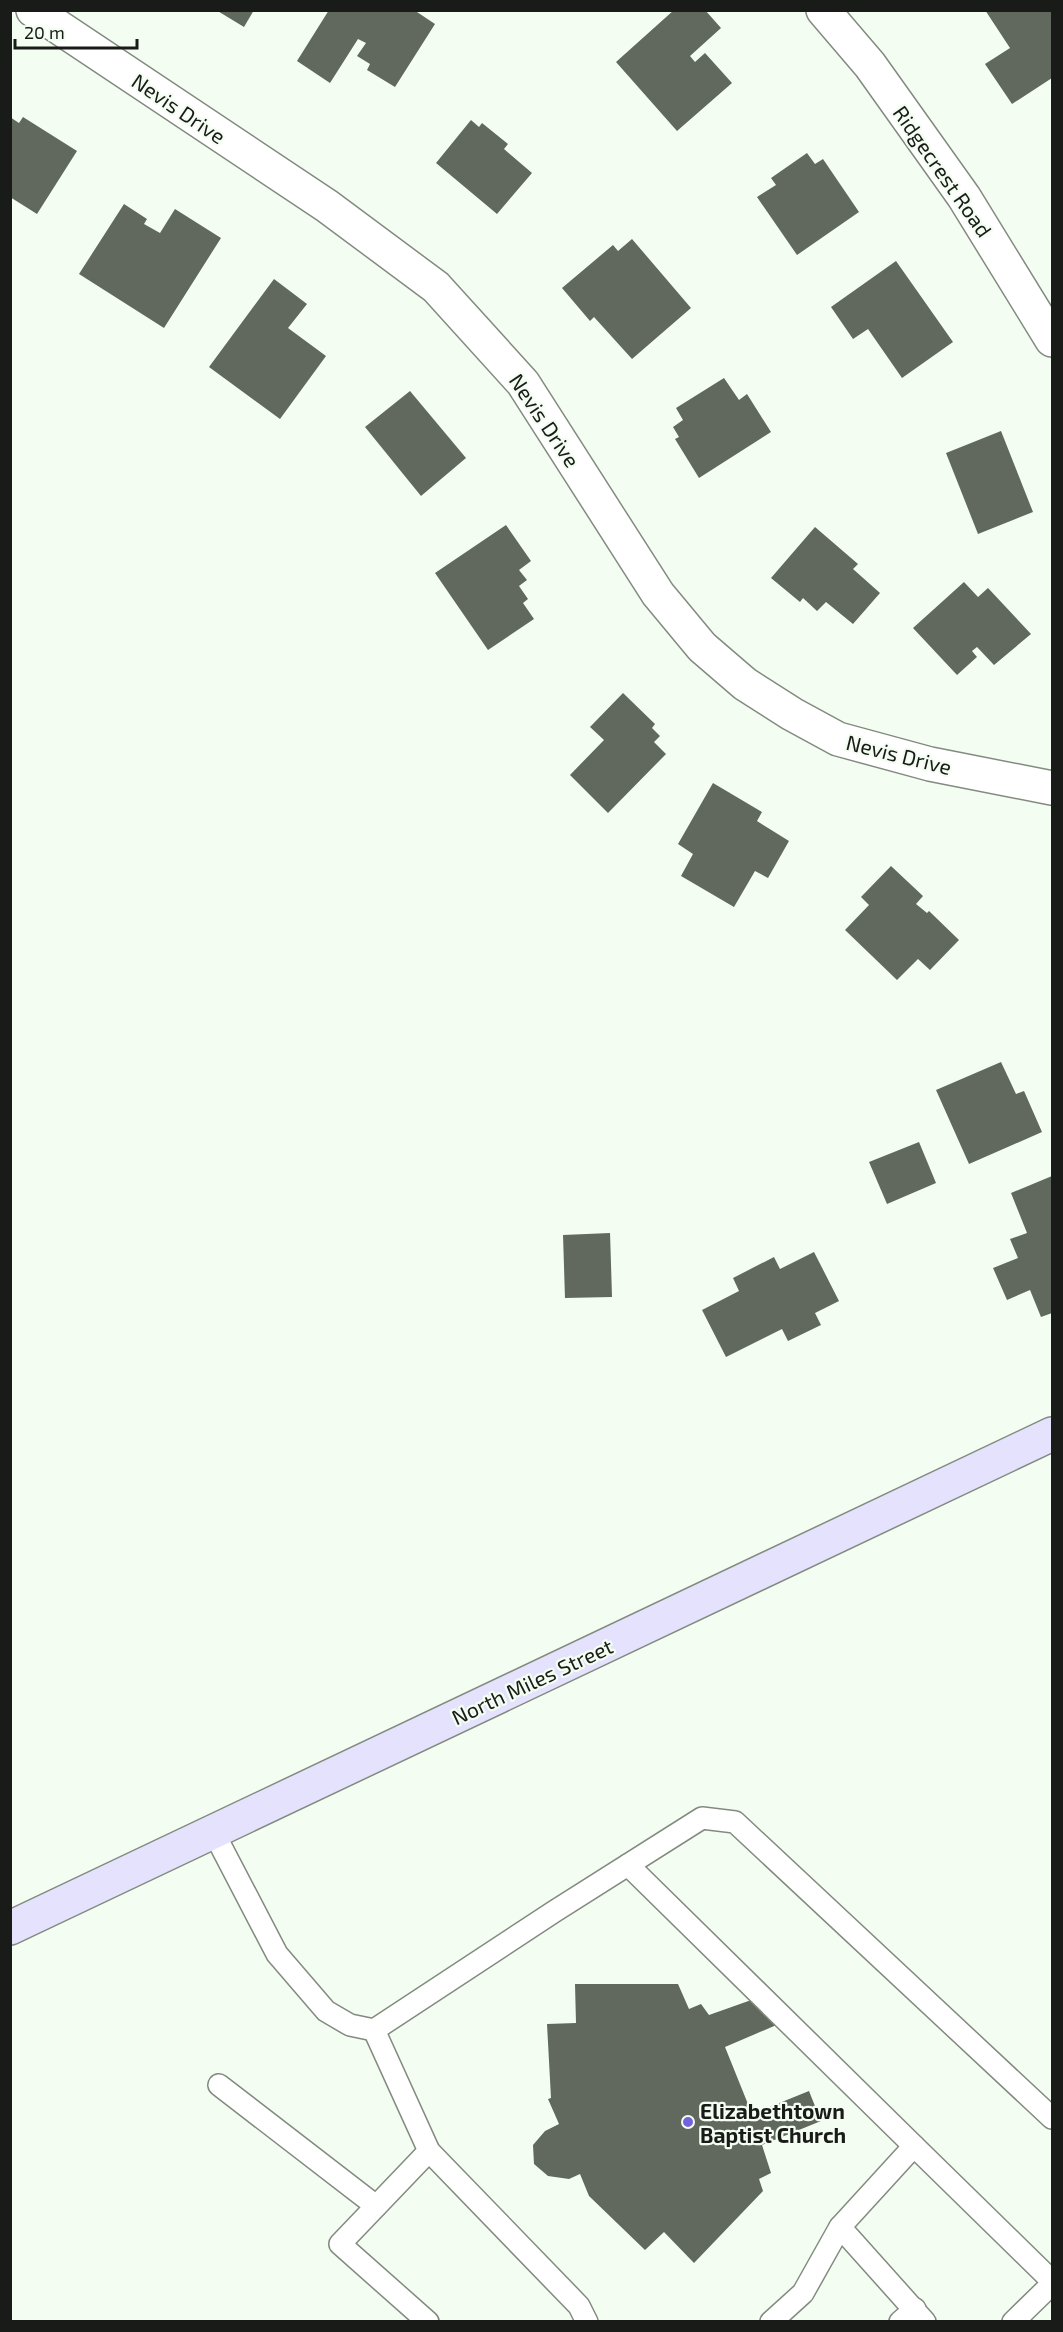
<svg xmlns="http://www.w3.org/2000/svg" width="1063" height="2332" font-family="'Exo 2',sans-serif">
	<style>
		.building { fill: #61695f }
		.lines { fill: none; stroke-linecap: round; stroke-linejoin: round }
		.service-casing { stroke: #838b80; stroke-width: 24 }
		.minor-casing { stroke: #838b80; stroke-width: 36 }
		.secondary-casing { stroke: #838b80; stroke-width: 36 }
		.service { stroke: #fff; stroke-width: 21 }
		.minor { stroke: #fff; stroke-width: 33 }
		.secondary { stroke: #e4e2fd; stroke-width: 33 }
		.poi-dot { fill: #7362dc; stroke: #f4fdf1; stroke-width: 2 }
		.labels { text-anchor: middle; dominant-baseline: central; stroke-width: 4.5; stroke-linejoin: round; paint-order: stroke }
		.street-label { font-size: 21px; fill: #181b17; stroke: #f4fdf1 }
		.poi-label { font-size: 21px; font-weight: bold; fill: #181b17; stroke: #f4fdf1; text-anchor: start }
	</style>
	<rect width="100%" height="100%" fill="#f4fdf1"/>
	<g class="building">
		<path d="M216 10H254L244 27Z"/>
		<path d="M329 10H414L435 24 395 87 367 70 370 64 357 56 366 43 358 39 330 83 297 61Z"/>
		<path d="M674 10H705L721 28 690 56 695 62 705 53 732 83 677 131 616 62Z"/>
		<path d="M985 10H1052V78L1012 104 985 64 1010 48Z"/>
		<path d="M10 117 19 123 23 117 77 151 37 214 10 197Z"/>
		<path d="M471 120 479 127 482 123 508 144 504 149 532 173 497 214 436 163Z"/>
		<path d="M807 153 815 164 823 159 859 212 797 255 757 197 776 185 771 178Z"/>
		<path d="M124 204 147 219 144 224 160 233 175 209 221 238 164 328 79 274Z"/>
		<path d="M632 239 691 308 632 359 594 317 590 321 562 288 613 245 618 251Z"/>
		<path d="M896 261 953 342 902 378 868 329 853 339 831 307Z"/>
		<path d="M274 279 307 304 288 328 326 356 280 419 209 367Z"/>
		<path d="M724 378 739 400 747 394 771 432 699 478 675 439 679 437 673 427 683 420 676 408Z"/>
		<path d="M410 391 466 458 421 496 365 427Z"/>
		<path d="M1001 431 1033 512 978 534 946 453Z"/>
		<path d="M506 525 531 561 519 570 527 580 519 586 528 599 523 603 534 619 488 650 435 573Z"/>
		<path d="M815 527 858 564 853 569 880 593 853 624 826 602 817 611 803 598 800 602 771 578Z"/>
		<path d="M964 582 978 597 988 588 1031 634 994 665 977 647 972 651 977 657 957 675 913 628Z"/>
		<path d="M623 693 655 724 652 728 660 736 654 742 666 754 608 813 570 775 604 740 590 727Z"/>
		<path d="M713 783 762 812 757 821 789 841 768 878 755 871 734 907 681 876 693 854 678 844Z"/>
		<path d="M891 866 923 896 916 904 927 913 929 911 959 940 930 970 918 959 897 980 845 930 869 905 861 897Z"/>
		<path d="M1001 1062 1016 1094 1024 1091 1042 1132 969 1164 936 1090Z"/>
		<path d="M919 1142 936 1183 887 1204 869 1162Z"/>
		<path d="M1052 1176V1313L1041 1317 1030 1290 1007 1300 993 1268 1018 1258 1010 1239 1027 1233 1011 1193Z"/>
		<path d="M610 1233 612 1297 565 1298 563 1235Z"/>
		<path d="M814 1252 839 1301 815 1313 821 1325 788 1341 782 1329 726 1357 702 1310 739 1291 733 1278 774 1257 780 1269Z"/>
		<path d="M575 1984H678L689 2009 701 2004 709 2015 768 1994 781 2023 725 2047 752 2114 809 2091 821 2121 762 2145 771 2173 759 2179 763 2191 694 2263 664 2232 645 2250 589 2196 580 2174 569 2179 548 2176 534 2164 533 2145 545 2131 559 2124 548 2099 551 2098 547 2024 576 2023Z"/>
	</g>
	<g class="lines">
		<g class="service-casing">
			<g id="service">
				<path d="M214 1833 277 1954 326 2011 350 2025 374 2030 555 1911 702 1818 735 1822 1052 2118"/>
				<path d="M628 1865 914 2146"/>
				<path d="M374 2030 429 2151 579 2306 587 2322"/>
				<path d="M219 2085 376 2206"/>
				<path d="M428 2322 340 2244 429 2151"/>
				<path d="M771 2322 803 2293 840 2227"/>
				<path d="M900 2322 915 2309"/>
				<path d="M925 2322 840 2227 914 2146 1052 2281"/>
				<path d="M1013 2322 1052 2284"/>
			</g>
		</g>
		<g class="minor-casing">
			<g id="minor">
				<path d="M33 10 327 206 436 287 523 383 658 594 702 647 745 684 792 714 838 739 930 764 1052 788"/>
				<path d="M823 10 870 65 964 197 1052 340"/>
			</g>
		</g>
		<g class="secondary-casing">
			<path id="secondary" d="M10 1928 1052 1434"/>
		</g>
		<use href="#service" class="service"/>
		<use href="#minor" class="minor"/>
		<use href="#secondary" class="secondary"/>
	</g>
	<circle class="poi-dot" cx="688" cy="2122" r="6"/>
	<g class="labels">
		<g class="street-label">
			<text transform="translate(179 108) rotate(34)">Nevis Drive</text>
			<text transform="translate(943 171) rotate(55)">Ridgecrest Road</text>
			<text transform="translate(545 420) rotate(56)">Nevis Drive</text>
			<text transform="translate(899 754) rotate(14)">Nevis Drive</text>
			<text transform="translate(532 1681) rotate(-25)">North Miles Street</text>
		</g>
		<g class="poi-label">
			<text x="700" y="2110">Elizabethtown<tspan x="700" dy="24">Baptist Church</tspan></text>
		</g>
	</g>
	<rect width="1063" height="2332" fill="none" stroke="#181b17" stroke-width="24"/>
	<path d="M15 39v9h122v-9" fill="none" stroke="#181b17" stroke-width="3"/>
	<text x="24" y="39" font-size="18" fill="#181b17" stroke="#f4fdf1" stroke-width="4.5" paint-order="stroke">20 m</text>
</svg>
